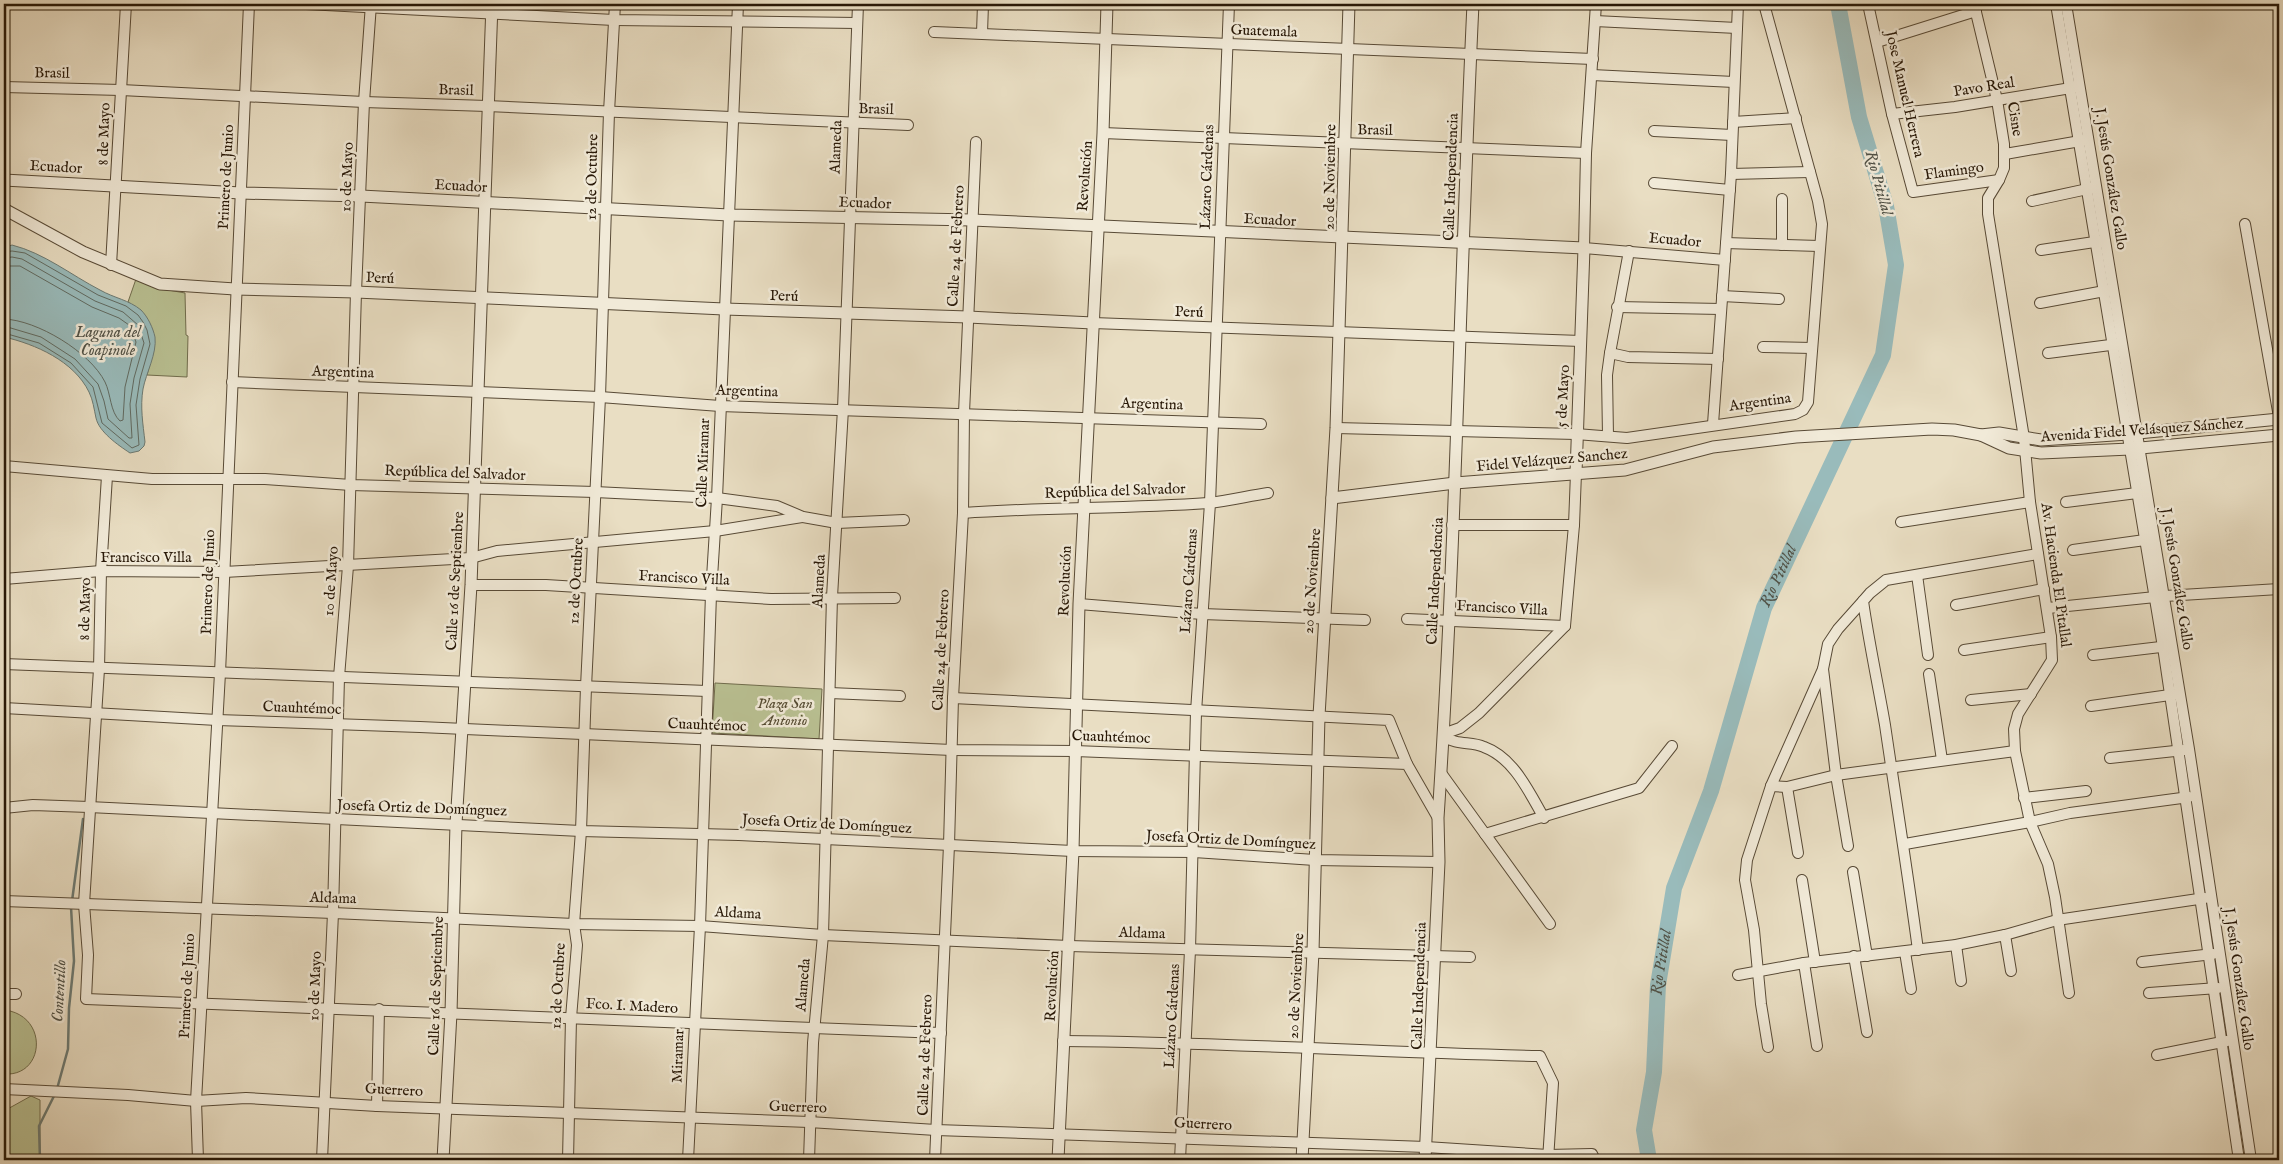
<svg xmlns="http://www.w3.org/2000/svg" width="2283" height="1164" font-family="'IM FELL English',serif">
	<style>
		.green { fill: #b9c092; stroke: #706c4c }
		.water { fill: #9bb; stroke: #6c7a73 }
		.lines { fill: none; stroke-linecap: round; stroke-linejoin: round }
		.shore { stroke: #606a61; stroke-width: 1 }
		.stream { stroke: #6c7a73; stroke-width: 2.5 }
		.river { stroke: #9bb; stroke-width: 16 }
		.minor-casing { stroke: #584a36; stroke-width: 12 }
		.tertiary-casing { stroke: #584a36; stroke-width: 13 }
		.minor { stroke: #f1ead8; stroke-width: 10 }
		.tertiary { stroke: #f1ead8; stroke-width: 11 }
		.labels { text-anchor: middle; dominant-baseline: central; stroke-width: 5; stroke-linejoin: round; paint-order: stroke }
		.street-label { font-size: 15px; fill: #281807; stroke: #f1ead8 }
		.park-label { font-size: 15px; font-style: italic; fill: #544a31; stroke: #f1ead8 }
		.water-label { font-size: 16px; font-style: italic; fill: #505146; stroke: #f1ead8 }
	</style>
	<rect width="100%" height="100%" fill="#e9dec3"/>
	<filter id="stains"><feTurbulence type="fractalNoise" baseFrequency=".004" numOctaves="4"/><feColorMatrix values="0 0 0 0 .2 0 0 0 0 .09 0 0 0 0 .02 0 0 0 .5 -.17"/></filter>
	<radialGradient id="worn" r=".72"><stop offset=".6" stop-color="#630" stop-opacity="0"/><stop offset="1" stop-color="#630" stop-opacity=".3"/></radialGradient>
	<g class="green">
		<path d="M136 279 157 288 185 293 186 335 188 336 187 377 147 375C156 340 160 324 128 302Z"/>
		<path d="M715 683 822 689 819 739 712 733Z"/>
		<path d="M5 1010C49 1016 45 1077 4 1074Z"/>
		<path d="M31 1096 40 1100V1160H4V1111Z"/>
	</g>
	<path class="water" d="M12 245C44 253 71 275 100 290 114 298 129 300 141 310 148 317 153 328 155 337 157 354 146 373 143 389 140 407 143 424 145 442L144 446 139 451 130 453C118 445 99 432 96 418 94 409 93 400 89 392 74 361 35 344 4 337V248Z"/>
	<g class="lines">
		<g class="shore">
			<path d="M4 252 12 251 25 253 98 295 126 306 138 315 143 322 147 330 150 344 140 379 136 405 139 445 132 448 102 423 93 387 71 363 39 343 4 333"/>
			<path d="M4 258 12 257 22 259 95 301 123 312 138 325 144 343 134 378 130 404 132 438H129L108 419 104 401 98 384 75 359 41 337 4 326"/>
			<path d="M4 266H20L92 307 119 318 129 325 136 342 125 387 123 420 120 421C110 412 111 394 105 382 90 352 37 320 4 319"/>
		</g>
		<g class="stream">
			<path d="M72 901 83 819"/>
			<path d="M57 1089 68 1049 69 1008 74 961 71 907"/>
			<path d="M40 1160 39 1126 55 1094"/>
		</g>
		<path class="river" id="s1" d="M1649 1160 1644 1130 1654 1072 1658 985 1674 888 1711 791 1764 608 1883 355 1896 265 1886 206 1859 117 1838 4"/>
		<g class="minor-casing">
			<g id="minor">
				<path d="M306 4 614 20 857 23"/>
				<path d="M1596 4 1586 153 1584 248 1725 260"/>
				<path d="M1868 4 1892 114 1913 192 1999 180"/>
				<path d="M1974 4 1997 100 2004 144V168L1999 180 1988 198V214L2024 438 2030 502 2051 637 2052 660 2018 714 2014 729 2015 751 2030 822 2048 864 2055 897 2069 993"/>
				<path d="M2056 4 2163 647 2239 1160"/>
				<path d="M2066 4 2189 749 2251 1160"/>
				<path d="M1595 21 1737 28"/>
				<path d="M934 32 1593 59"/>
				<path d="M982 33 983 4"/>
				<path d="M1877 42 1976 11"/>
				<path d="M1592 75 1734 82"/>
				<path d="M4 87 121 90 364 102 487 106 908 125"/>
				<path d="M1892 114 1955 107 2077 87"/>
				<path d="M1733 122 1796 118"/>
				<path d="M1654 131 1732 135"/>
				<path d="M1103 133 1586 153"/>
				<path d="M2005 154 2086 140"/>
				<path d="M1731 174 1810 172"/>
				<path d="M1654 183 1730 190"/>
				<path d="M2032 201 2092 188"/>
				<path d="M2245 224 2279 417"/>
				<path d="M1726 243 1819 246"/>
				<path d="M1782 245V199"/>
				<path d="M2041 250 2101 241"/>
				<path d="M1629 251 1610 353 1628 357 1718 359"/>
				<path d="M111 265 126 4"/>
				<path d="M1722 296 1779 299"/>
				<path d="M2040 303 2110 290"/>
				<path d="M1617 307 1721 309"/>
				<path d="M1093 323 1581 341"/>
				<path d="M1763 347 1812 348"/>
				<path d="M2048 353 2118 344"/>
				<path d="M232 382 600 397 720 406 1261 424"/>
				<path d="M1713 424 1731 174 1738 4"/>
				<path d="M1336 428 1576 434 1627 438 1795 414 1803 410 1808 402 1822 224 1818 201 1764 4"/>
				<path d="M1608 436 1607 375 1610 353"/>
				<path d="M4 466 152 479H265L351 485 595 492 717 498 777 506 803 517 837 523 904 520"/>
				<path d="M107 476 101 571 99 669 84 904 88 955 86 999 941 1033"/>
				<path d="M2066 502 2137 493"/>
				<path d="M963 513C1044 507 1126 509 1208 503 1228 501 1248 496 1268 493"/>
				<path d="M1901 522 2030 502"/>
				<path d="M1452 525H1574"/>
				<path d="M2073 550 2152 539"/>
				<path d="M1917 575 1928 655"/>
				<path d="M4 579 101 571 224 572 471 558 497 551 715 531 802 517"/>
				<path d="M471 585H546L771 599 895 598"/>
				<path d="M1079 604 1202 614 1365 620"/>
				<path d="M1956 605 2044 589"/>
				<path d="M2048 608 2165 596 2279 589"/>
				<path d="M1407 619 1565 626"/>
				<path d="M1964 650 2051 637"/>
				<path d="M2093 655 2169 646"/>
				<path d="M4 664 707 691"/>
				<path d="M1929 674 1942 760"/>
				<path d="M830 693 900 696"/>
				<path d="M953 698 1389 720 1407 764"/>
				<path d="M1971 700 2031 694"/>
				<path d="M2091 706 2177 694"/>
				<path d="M4 708 217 720 420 727 952 750 1075 751 1407 764 1438 818"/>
				<path d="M1443 734 1460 728 1479 713 1565 626 1574 525 1576 473"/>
				<path d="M1443 736C1458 746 1470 741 1484 747 1514 758 1529 792 1544 818"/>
				<path d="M2110 758 2184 750"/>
				<path d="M1441 773 1485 834 1639 788 1672 746"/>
				<path d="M1771 786 1787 787 1836 775 2015 751"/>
				<path d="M1787 787 1798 853"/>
				<path d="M2024 798 2086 791"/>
				<path d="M4 808 33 805 89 807 581 831 739 835 1073 851 1194 852 1315 860 1439 862"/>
				<path d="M1485 834 1550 924"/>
				<path d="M1905 844 2030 822 2070 813 2189 797"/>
				<path d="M1848 846 1836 775 1823 669 1828 644 1838 629 1863 601"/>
				<path d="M1853 872 1867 956"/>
				<path d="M1802 880 1815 962"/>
				<path d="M4 901 333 913 574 924 700 926 823 935 1069 946 1470 957"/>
				<path d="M2005 935 2011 971"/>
				<path d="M1956 945 1961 981"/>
				<path d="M1918 950C1908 875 1896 800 1885 725 1878 684 1869 643 1863 601L1870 593 1886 580 2038 554"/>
				<path d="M1905 952 1911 989"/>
				<path d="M1854 956 1867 1032"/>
				<path d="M2142 962 2213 954"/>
				<path d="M1804 963 1817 1046"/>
				<path d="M1738 975 1804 963 1956 945 2005 935 2057 920 2205 898"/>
				<path d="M2149 993 2218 988"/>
				<path d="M4 994H16"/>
				<path d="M1063 1041C1223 1042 1381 1053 1540 1056L1553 1083 1548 1160"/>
				<path d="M1768 1047 1761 1004 1754 930 1745 880 1747 860 1771 786 1823 669"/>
				<path d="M2157 1055 2227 1041"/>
				<path d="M4 1089 128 1095 196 1101 246 1098 377 1106 809 1122 936 1130 1426 1147 1548 1155 1592 1154 1595 1160"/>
				<path d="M377 1106 379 1009"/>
				<path d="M198 1160 196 1101 220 673 249 4"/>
				<path d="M322 1160 333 913 339 677 348 566 356 292 364 102 371 4"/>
				<path d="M568 1160 571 1018 577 945 574 924 581 831 586 687 600 397 609 112 615 4"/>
				<path d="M688 1160 700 926 711 594 717 498 738 4"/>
				<path d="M809 1160 813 1043 823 935 832 597 843 409 858 4"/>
				<path d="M935 1160 949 845 953 698 963 513 964 413 976 142"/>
				<path d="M1180 1160 1190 950 1196 712 1210 503 1229 4"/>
			</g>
		</g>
		<g class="tertiary-casing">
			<g id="tertiary">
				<path d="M4 180 241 193 361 196 729 215 972 220 1584 248 1576 473"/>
				<path d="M4 209 83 252 160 284 235 289 356 292 724 309 968 317 1093 323"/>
				<path d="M1981 435 2009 448 2041 453 2130 449 2279 435"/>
				<path d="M1332 498 1455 483 1625 470 1713 447 1796 437 1932 429 1954 430 1981 435 1999 433 2041 440 2128 434 2279 419"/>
				<path d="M443 1160 451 1013 456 824 471 585 492 4"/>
				<path d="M1058 1160 1073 851 1079 604 1103 133 1107 4"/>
				<path d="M1302 1160 1313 952 1319 716 1336 428 1349 4"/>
				<path d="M1425 1160 1439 862 1438 818C1456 547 1460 275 1473 4"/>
			</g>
		</g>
		<use href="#minor" class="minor"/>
		<use href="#tertiary" class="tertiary"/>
	</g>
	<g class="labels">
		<g class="street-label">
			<text transform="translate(1264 31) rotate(2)">Guatemala</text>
			<text transform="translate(52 73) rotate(1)">Brasil</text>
			<text transform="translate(1984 87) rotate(-9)">Pavo Real</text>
			<text transform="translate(456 90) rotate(2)">Brasil</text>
			<text transform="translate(1905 94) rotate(77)">Jose Manuel Herrera</text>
			<text transform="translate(876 109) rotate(2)">Brasil</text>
			<text transform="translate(2015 119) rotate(81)">Cisne</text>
			<text transform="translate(1375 130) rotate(1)">Brasil</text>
			<text transform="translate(104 134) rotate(-88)">8 de Mayo</text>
			<text transform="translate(836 147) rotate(-88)">Alameda</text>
			<text transform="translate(56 167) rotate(3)">Ecuador</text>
			<text transform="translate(1954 171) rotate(-8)">Flamingo</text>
			<text transform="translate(1085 176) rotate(-86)">Revolución</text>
			<text transform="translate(226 177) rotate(-87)">Primero de Junio</text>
			<text transform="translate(347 177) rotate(-88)">10 de Mayo</text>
			<text transform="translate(592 177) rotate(-89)">12 de Octubre</text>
			<text transform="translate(1207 177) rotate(-88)">Lázaro Cárdenas</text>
			<text transform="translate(1330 177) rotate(-89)">20 de Noviembre</text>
			<text transform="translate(1451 177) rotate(-88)">Calle Independencia</text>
			<text transform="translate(2111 179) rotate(81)">J. Jesús González Gallo</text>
			<text transform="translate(461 186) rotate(3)">Ecuador</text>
			<text transform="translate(865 203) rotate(2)">Ecuador</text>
			<text transform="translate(1270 220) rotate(3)">Ecuador</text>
			<text transform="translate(1675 240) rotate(5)">Ecuador</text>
			<text transform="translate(956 246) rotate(-87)">Calle 24 de Febrero</text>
			<text transform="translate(380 278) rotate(3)">Perú</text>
			<text transform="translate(784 296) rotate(2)">Perú</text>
			<text transform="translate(1189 312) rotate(2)">Perú</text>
			<text transform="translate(343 372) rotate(2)">Argentina</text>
			<text transform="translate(747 391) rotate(2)">Argentina</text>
			<text transform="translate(1563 396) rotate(-87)">5 de Mayo</text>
			<text transform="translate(1760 402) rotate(-8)">Argentina</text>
			<text transform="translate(1152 404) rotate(2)">Argentina</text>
			<text transform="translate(2142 430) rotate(-4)">Avenida Fidel Velásquez Sánchez</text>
			<text transform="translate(1552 460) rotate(-5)">Fidel Velázquez Sanchez</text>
			<text transform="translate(703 463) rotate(-88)">Calle Miramar</text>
			<text transform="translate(455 473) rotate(2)">República del Salvador</text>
			<text transform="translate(1115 491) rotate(-2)">República del Salvador</text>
			<text x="146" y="557">Francisco Villa</text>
			<text transform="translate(2056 575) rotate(82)">Av. Hacienda El Pitallal</text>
			<text transform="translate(684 578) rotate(3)">Francisco Villa</text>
			<text transform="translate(2177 579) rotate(81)">J. Jesús González Gallo</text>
			<text transform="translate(331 581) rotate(-86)">10 de Mayo</text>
			<text transform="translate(455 581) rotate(-87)">Calle 16 de Septiembre</text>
			<text transform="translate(576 581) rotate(-87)">12 de Octubre</text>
			<text transform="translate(819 581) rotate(-87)">Alameda</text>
			<text transform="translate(1065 581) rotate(-88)">Revolución</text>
			<text transform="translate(1189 581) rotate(-86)">Lázaro Cárdenas</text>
			<text transform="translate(1312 581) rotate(-86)">20 de Noviembre</text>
			<text transform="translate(1435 581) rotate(-87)">Calle Independencia</text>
			<text transform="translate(208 582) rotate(-88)">Primero de Junio</text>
			<text transform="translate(1502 608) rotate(3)">Francisco Villa</text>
			<text transform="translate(85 609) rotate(-89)">8 de Mayo</text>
			<text transform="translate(941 650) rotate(-87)">Calle 24 de Febrero</text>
			<text transform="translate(302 708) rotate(2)">Cuauhtémoc</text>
			<text transform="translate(707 725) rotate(2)">Cuauhtémoc</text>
			<text transform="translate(1111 737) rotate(2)">Cuauhtémoc</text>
			<text transform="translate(422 808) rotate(2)">Josefa Ortiz de Domínguez</text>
			<text transform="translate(827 824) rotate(3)">Josefa Ortiz de Domínguez</text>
			<text transform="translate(1231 840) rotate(3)">Josefa Ortiz de Domínguez</text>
			<text transform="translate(333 898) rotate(2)">Aldama</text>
			<text transform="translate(738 913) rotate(3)">Aldama</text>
			<text transform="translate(1142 933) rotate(2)">Aldama</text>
			<text transform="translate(2239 979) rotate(82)">J. Jesús González Gallo</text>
			<text transform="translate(803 985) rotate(-85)">Alameda</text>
			<text transform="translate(187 986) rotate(-87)">Primero de Junio</text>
			<text transform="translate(315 986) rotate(-88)">10 de Mayo</text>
			<text transform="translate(436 986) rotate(-88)">Calle 16 de Septiembre</text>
			<text transform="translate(558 986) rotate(-87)">12 de Octubre</text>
			<text transform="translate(1052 986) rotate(-87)">Revolución</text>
			<text transform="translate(1296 986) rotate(-87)">20 de Noviembre</text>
			<text transform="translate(1419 986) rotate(-88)">Calle Independencia</text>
			<text transform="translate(632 1006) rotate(3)">Fco. I. Madero</text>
			<text transform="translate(1172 1016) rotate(-87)">Lázaro Cárdenas</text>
			<text transform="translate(925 1055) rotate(-88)">Calle 24 de Febrero</text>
			<text transform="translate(678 1056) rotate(-88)">Miramar</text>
			<text transform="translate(394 1090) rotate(3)">Guerrero</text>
			<text transform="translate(798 1107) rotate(2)">Guerrero</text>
			<text transform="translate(1203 1124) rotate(3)">Guerrero</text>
		</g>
		<g class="park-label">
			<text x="785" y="703">Plaza San<tspan x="785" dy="17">Antonio</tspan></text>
		</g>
		<g class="water-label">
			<text transform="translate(1878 183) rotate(75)">Rio Pitillal</text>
			<text x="108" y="333">Laguna del<tspan x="108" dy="18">Coapinole</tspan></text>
			<text stroke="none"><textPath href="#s1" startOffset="604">Rio Pitillal</textPath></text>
			<text stroke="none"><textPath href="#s1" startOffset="199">Rio Pitillal</textPath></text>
			<text transform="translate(60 991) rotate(-87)">Contentillo</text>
		</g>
	</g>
	<rect width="2283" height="1164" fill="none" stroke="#e9dec3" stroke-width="20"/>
	<rect x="5" y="5" width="2273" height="1154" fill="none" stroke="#281807" stroke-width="2.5"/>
	<rect x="10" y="10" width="2263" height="1144" fill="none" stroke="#281807"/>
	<rect width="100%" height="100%" filter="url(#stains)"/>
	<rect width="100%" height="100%" fill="url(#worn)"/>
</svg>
